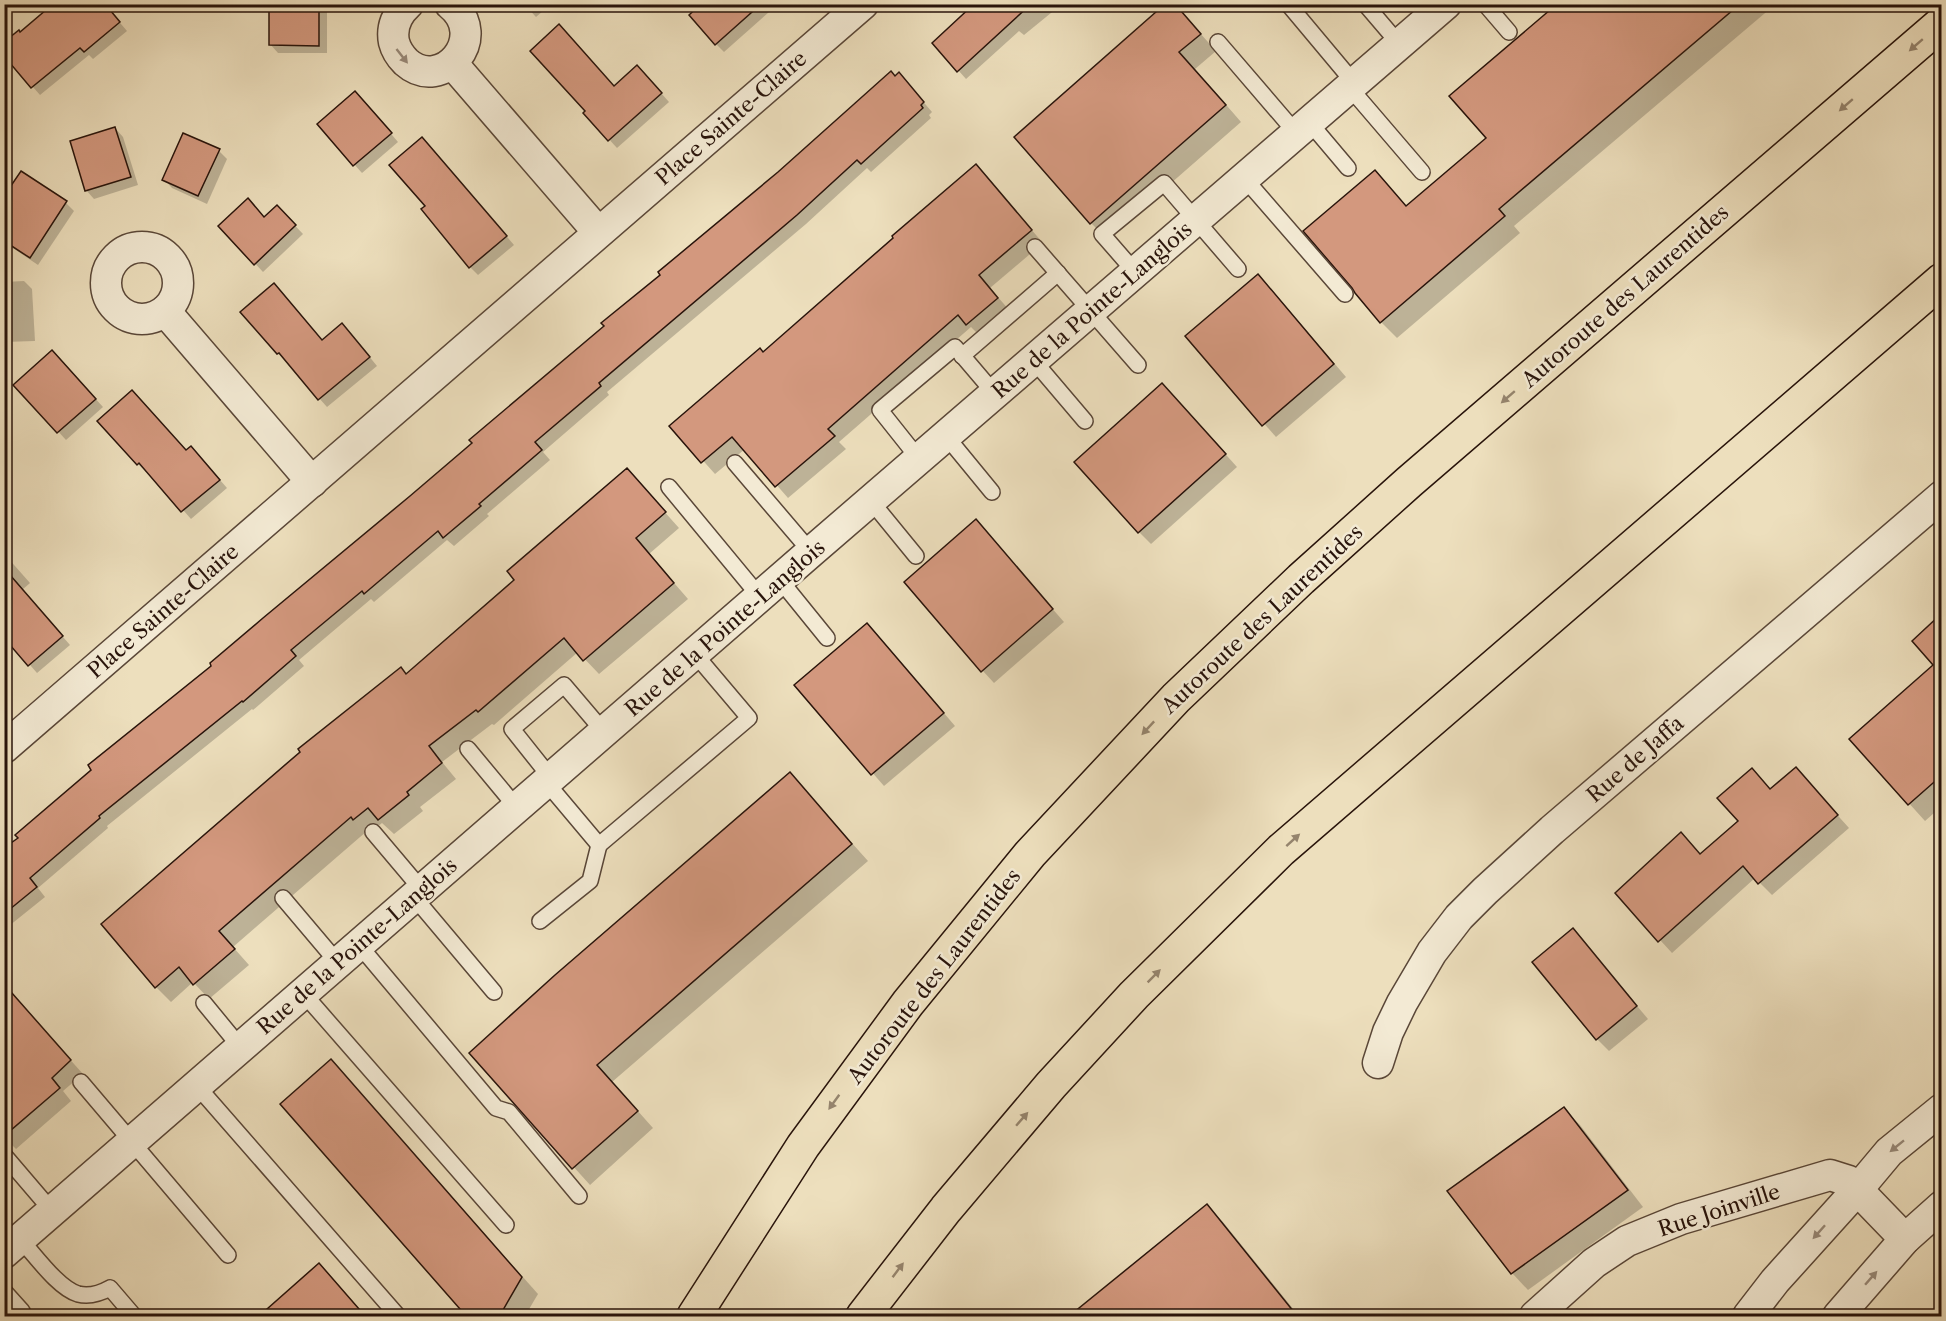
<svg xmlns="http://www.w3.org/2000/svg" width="1946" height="1321" font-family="'Libre Caslon Text',serif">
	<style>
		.shadow { fill: #0003 }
		.building { fill: #d3987e; stroke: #29140b; stroke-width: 1.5 }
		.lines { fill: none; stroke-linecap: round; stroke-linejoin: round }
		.lane-casing { stroke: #5a4738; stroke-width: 18 }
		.street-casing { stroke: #5a4738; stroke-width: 33 }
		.highway-casing { stroke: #29140b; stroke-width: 36 }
		.lane { stroke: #f3ead4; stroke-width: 15 }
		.street { stroke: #f3ead4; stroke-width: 30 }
		.highway { stroke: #eddfbd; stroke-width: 33 }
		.oneway { fill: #95846d }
		.oneway2 { fill: #988a7a }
		.labels { text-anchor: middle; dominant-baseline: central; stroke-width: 5; stroke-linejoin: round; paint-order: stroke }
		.street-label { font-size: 21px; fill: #29140b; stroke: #f3ead4 }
	</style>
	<rect width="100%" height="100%" fill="#eddfbd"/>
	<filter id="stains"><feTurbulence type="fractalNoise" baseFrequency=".00333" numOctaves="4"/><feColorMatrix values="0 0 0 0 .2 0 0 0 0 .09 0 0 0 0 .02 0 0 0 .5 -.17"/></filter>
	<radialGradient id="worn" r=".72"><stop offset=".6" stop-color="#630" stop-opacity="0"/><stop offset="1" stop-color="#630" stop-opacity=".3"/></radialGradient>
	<g class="shadow">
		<path d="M104 4 127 31 93 59 89 55 40 95 4 54 20 34Z"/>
		<path d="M270 4H321L327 10V53H278L270 44Z"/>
		<path d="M524 4H551L536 17Z"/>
		<path d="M704 4H778L724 52 716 44Z"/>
		<path d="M976 4H1062L1024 35 1019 31 966 79 934 43Z"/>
		<path d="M1174 4 1216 51 1195 69 1241 122 1107 239 1091 223Z"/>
		<path d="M1559 4H1768L1771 8 1514 226 1520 233 1397 338 1381 322 1375 172 1407 207 1488 138Z"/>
		<path d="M645 75 669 102 617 148 585 113 615 87Z"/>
		<path d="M896 78 908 84 932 112 929 115 931 118 871 172 867 168 806 224 607 392 609 395 543 452 550 460 487 514 489 516 454 546 447 540 374 602 371 599 299 660 304 666 253 710 252 709 107 826 108 828 38 888 45 897 4 930V851L214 666Z"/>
		<path d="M363 101 398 142 362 173 319 125Z"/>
		<path d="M115 128 123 137 138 185 94 199 86 190Z"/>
		<path d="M430 147 514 245 478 275 470 267 427 206Z"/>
		<path d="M219 151 227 159 207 204 172 188 164 179Z"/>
		<path d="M976 166 1043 243 990 288 1010 311 980 336 971 327 839 442 846 449 788 498 745 449 715 474 672 426 763 354Z"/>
		<path d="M66 203 74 211 38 265 4 242V228Z"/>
		<path d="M285 215 303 234 263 272 220 226Z"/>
		<path d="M24 281 32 289 35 341 4 342V282Z"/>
		<path d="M1270 288 1346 377 1276 437 1187 336Z"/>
		<path d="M242 312 323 342 350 333 377 366 327 407Z"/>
		<path d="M60 360 103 407 66 440 16 385Z"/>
		<path d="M1174 397 1237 467 1151 544 1139 532Z"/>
		<path d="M99 421 199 456 227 488 191 519 148 470 146 472 138 464Z"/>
		<path d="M627 470 679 528 649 554 688 599 599 674 578 652 494 725 492 724 442 762 456 779 420 807 423 811 394 834 382 823 369 834 367 831 233 947 249 965 209 999 193 982 171 1002 156 987 401 669 407 675 517 580Z"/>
		<path d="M976 521 1064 622 994 683 982 670Z"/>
		<path d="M7 557 30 583 22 590 70 645 37 673 4 635V559Z"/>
		<path d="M1942 616V806L1925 821 1851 739 1935 665 1914 641Z"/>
		<path d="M879 637 955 726 884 786 796 685Z"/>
		<path d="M1796 769 1849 828 1772 895 1755 878 1672 953 1617 893 1701 855Z"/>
		<path d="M790 774 868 861 612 1082 653 1128 590 1185 471 1053Z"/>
		<path d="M1573 930 1648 1019 1609 1051 1597 1039Z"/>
		<path d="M15 998 83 1074 63 1091 71 1101 16 1149 8 1141 4 1144V1008Z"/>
		<path d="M331 1061 538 1294 525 1316H469Z"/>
		<path d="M1564 1109 1580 1125 1643 1207 1528 1290 1512 1273 1449 1192Z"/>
		<path d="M1206 1206 1223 1222 1299 1316H1095Z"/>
		<path d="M319 1265 366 1316H261Z"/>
	</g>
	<g class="building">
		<path d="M53 4H105L120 22 84 52 80 48 31 88 4 56V42L19 30 20 32Z"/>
		<path d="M269 4H319V46L269 45Z"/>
		<path d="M701 4H761L715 45 689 15Z"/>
		<path d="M974 4H1031L957 72 932 43Z"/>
		<path d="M1165 4H1175L1201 34 1179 52 1226 105 1090 224 1014 137Z"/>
		<path d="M1557 4H1740L1499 209 1505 216 1380 323 1355 293 1352 288 1303 231 1375 170 1406 206 1486 138 1449 96Z"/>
		<path d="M559 24 614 86 637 65 662 93 608 141 583 113 585 111 530 51Z"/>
		<path d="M891 71 895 76 899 72 924 102 921 105 923 108 861 164 857 160 797 215 599 383 601 386 535 442 542 450 479 504 481 506 443 538 438 531 364 594 362 591 291 650 296 656 243 702 242 701 99 816 100 818 30 878 37 887 4 914V848L18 838 15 835 91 770 88 765 211 666 210 663 263 618 410 496 472 443 469 440 604 326 601 323 660 275 658 272 778 172Z"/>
		<path d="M355 91 392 133 353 166 317 124Z"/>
		<path d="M115 127 131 177 85 191 70 141Z"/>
		<path d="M183 133 220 149 198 196 162 180Z"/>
		<path d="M422 137 507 236 469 268 421 209 425 206 389 165Z"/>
		<path d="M976 164 1032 230 979 275 998 298 966 325 958 315 828 429 835 436 775 487 732 437 701 463 669 426 760 348 763 352 893 238 892 236Z"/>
		<path d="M21 171 67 201 30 258 4 241V196Z"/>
		<path d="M248 198 264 217 277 205 296 225 254 265 218 226Z"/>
		<path d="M1258 274 1334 364 1262 426 1185 336Z"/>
		<path d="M274 283 322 340 342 323 370 357 318 400 279 353 277 354 240 312Z"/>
		<path d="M52 350 96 399 57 433 13 385Z"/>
		<path d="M1162 383 1226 454 1138 533 1074 462Z"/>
		<path d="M132 390 186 450 191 446 220 480 181 512 139 463 137 465 97 421Z"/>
		<path d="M627 468 666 512 636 538 674 583 583 661 564 638 478 712 476 710 429 746 442 763 407 792 409 795 378 820 368 808 353 820 351 817 219 931 235 949 193 985 179 967 155 988 101 924 300 752 298 749 401 667 406 674 514 580 507 571Z"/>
		<path d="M976 519 1053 609 981 672 904 582Z"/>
		<path d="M4 568 63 636 28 666 4 638Z"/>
		<path d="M1941 614V776L1908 805 1849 739 1933 665 1912 641Z"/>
		<path d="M867 623 944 713 871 775 794 685Z"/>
		<path d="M1796 767 1838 815 1758 884 1743 866 1658 942 1615 893 1681 832 1700 854 1738 821 1717 798 1752 768 1770 789Z"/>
		<path d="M790 772 852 844 597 1065 638 1111 572 1169 469 1053 555 975Z"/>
		<path d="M1573 928 1637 1006 1596 1040 1532 962Z"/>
		<path d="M4 984 71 1060 52 1078 60 1088 4 1136Z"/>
		<path d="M331 1059 522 1277 499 1317H467L280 1104Z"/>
		<path d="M1564 1107 1628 1190 1511 1274 1447 1191Z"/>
		<path d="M1207 1204 1298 1317H1068Z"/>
		<path d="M319 1263 366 1317H258Z"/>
	</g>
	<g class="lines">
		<g class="lane-casing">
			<g id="lane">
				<path d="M1288 4 1355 84"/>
				<path d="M1365 4 1400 45"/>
				<path d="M1485 4 1509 32"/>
				<path d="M1218 42 1297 134"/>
				<path d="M1350 88 1422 172"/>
				<path d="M1310 123 1348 168"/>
				<path d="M1245 179 1345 294"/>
				<path d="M1035 247 1138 365"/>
				<path d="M1136 273 1102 234 1164 183 1238 269"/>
				<path d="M962 356 1058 273"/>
				<path d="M1034 361 1085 421"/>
				<path d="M946 436 992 492"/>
				<path d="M919 459 880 410 955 347 995 394"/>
				<path d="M735 463 811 552"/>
				<path d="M669 487 760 597"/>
				<path d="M871 501 916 556"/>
				<path d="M780 580 827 638"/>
				<path d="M468 749 517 808"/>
				<path d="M551 778 512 729 564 685 604 732"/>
				<path d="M546 782 599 845 749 718 694 653"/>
				<path d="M373 832 422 890"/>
				<path d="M414 897 494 992"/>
				<path d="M283 898 338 963"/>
				<path d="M540 921 590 881 599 845"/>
				<path d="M359 945 496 1108 509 1112 579 1196"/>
				<path d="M303 993 506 1225"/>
				<path d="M204 1003 241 1048"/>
				<path d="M81 1082 228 1255"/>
				<path d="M197 1086 398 1316"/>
				<path d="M5 1156 52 1211"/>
				<path d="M20 1239C35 1255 58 1288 78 1294 90 1297 101 1293 110 1288L134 1316"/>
				<path d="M4 1291 22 1311"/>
			</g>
		</g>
		<g class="street-casing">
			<g id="street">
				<path d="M408 4C397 14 391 27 394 42 396 50 400 56 406 62 442 94 491 37 450 4"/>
				<path d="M452 63 598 232"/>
				<circle cx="142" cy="283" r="36"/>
				<path d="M165 311 312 482"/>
				<path d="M4 748 863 4"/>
				<path d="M1378 1063 1388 1032 1402 1003 1432 952 1459 917 1485 891 1552 830 1942 496"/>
				<path d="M4 1253 811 552 1446 4"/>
				<path d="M1535 1316 1594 1263 1627 1241 1681 1219 1830 1175 1849 1181 1905 1239"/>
				<path d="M1748 1316 1775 1281 1858 1189 1889 1152 1942 1109"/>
				<path d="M1838 1316 1905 1239 1942 1206"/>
			</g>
		</g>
		<g class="highway-casing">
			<g id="highway">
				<path d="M694 1316 803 1146 908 1003 1030 854 1176 698 1301 579 1409 482 1942 23"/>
				<path d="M863 1316 946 1209 1051 1085 1134 995 1281 850 1942 280"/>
			</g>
		</g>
		<use href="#lane" class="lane"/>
		<use href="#street" class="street"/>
		<use href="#highway" class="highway"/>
	</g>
	<defs><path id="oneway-solid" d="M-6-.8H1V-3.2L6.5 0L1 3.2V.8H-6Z" transform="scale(1.5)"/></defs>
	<g class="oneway">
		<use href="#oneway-solid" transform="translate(1916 45) rotate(139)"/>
		<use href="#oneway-solid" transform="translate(1846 105) rotate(139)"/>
		<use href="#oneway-solid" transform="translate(1508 397) rotate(139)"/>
		<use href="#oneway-solid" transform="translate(1148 728) rotate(133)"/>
		<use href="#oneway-solid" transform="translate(1293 840) rotate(-42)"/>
		<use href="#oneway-solid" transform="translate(1154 976) rotate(-45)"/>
		<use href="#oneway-solid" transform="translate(834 1102) rotate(126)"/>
		<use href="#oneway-solid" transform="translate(1022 1119) rotate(-49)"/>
		<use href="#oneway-solid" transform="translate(898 1270) rotate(-53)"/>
	</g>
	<g class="oneway2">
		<use href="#oneway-solid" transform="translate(402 56) rotate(52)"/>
		<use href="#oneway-solid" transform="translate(1897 1146) rotate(141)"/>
		<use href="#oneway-solid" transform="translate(1819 1232) rotate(132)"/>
		<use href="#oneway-solid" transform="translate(1871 1278) rotate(-49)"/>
	</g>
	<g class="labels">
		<g class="street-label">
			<text transform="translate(731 118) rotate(-41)">Place Sainte-Claire</text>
			<text transform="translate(1625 296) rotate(-41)">Autoroute des Laurentides</text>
			<text transform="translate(1092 310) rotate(-41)">Rue de la Pointe-Langlois</text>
			<text transform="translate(163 611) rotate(-41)">Place Sainte-Claire</text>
			<text transform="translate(1262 619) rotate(-43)">Autoroute des Laurentides</text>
			<text transform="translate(725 628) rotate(-41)">Rue de la Pointe-Langlois</text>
			<text transform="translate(1635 759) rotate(-41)">Rue de Jaffa</text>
			<text transform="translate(357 946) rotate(-41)">Rue de la Pointe-Langlois</text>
			<text transform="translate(934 976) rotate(-52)">Autoroute des Laurentides</text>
			<text transform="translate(1719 1210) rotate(-18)">Rue Joinville</text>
		</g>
	</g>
	<rect width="1946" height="1321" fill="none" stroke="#eddfbd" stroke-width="24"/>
	<rect x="6" y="6" width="1934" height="1309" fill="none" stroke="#29140b" stroke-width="3"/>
	<rect x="12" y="12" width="1922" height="1297" fill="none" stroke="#29140b" stroke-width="1.5"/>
	<rect width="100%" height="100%" filter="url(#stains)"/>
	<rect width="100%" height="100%" fill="url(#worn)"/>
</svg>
